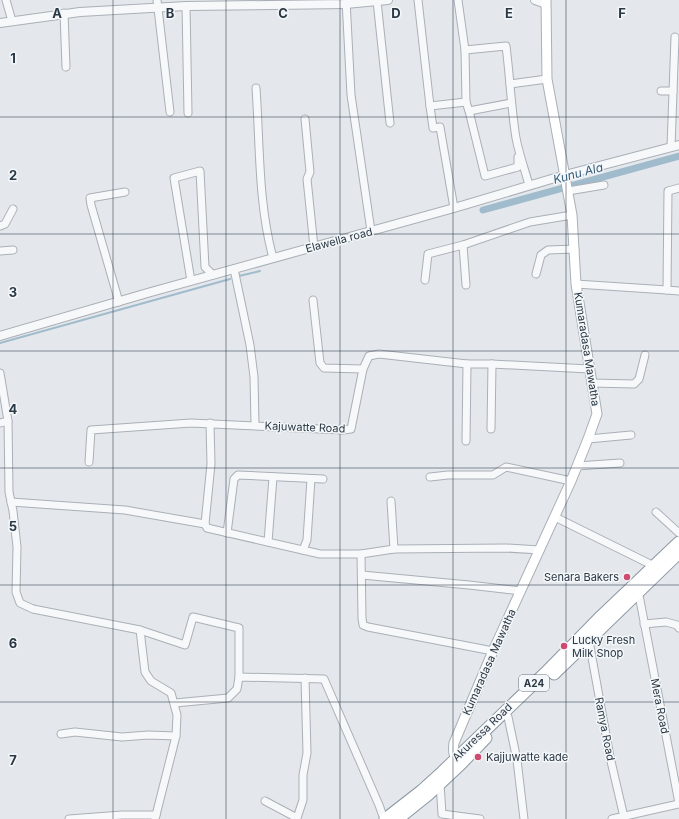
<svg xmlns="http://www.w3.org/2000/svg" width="679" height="819" font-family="Inter,sans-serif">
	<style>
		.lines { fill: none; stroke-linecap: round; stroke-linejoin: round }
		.stream { stroke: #a0bbcb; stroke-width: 2 }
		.canal { stroke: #a0bbcb; stroke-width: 7 }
		.minor-casing { stroke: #a9b0b7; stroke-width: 9 }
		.tertiary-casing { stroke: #a9b0b7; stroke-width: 10 }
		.secondary-casing { stroke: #a9b0b7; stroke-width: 11 }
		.trunk-casing { stroke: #8b98a3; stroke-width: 13 }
		.minor { stroke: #f7f8fa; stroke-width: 7 }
		.tertiary { stroke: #f7f8fa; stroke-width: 8 }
		.secondary { stroke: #fff; stroke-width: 9 }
		.trunk { stroke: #fff; stroke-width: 11 }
		.grid { fill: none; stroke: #2b3845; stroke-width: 1; stroke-opacity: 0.55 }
		.poi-dot { fill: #cf4b70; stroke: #f4f7f9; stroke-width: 1.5 }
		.labels { text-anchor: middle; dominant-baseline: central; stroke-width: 3; stroke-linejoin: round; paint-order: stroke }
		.shield { fill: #f4f7f9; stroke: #67717b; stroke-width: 1 }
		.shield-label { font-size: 10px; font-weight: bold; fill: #2b3845 }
		.street-label { font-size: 11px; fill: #2b3845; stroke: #f4f7f9 }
		.poi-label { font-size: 11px; fill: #2b3845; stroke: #f4f7f9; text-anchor: start }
		.water-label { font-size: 12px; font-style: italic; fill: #355c79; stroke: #f4f7f9 }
		.grid-label { font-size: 13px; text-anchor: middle; font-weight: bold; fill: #2b3845; stroke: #f4f7f9; stroke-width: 3; stroke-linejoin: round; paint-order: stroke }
	</style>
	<rect width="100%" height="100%" fill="#e4e8ec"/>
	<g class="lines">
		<g class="stream">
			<path d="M239 276 260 271"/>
			<path d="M0 343 230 279"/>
		</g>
		<path class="canal" d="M483 210 679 156"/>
		<g class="minor-casing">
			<g id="minor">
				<path d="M6 0 12 21"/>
				<path d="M157 0 170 112"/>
				<path d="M346 0 351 95 371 231"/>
				<path d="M418 0 430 106 466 102"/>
				<path d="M458 0 465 50 466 102 469 111 511 103"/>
				<path d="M377 1 390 123"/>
				<path d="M186 6 188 113"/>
				<path d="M64 13 66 67"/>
				<path d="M465 50 506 46C510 77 511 107 516 138 519 154 525 170 529 185"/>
				<path d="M510 84 547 79"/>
				<path d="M256 88C260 144 258 203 273 258"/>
				<path d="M661 91H673"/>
				<path d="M430 106 433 128 440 127 454 208"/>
				<path d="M469 111 485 176 518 167V157L519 156"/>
				<path d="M305 119 310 172 307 179 314 247"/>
				<path d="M671 147 675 37"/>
				<path d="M679 188 668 191 667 290 679 291"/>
				<path d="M568 191 604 185"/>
				<path d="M0 226 5 224 13 209"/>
				<path d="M463 245 466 285"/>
				<path d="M0 251 13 250"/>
				<path d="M234 269 250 345 254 377 255 425"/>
				<path d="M536 274 541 255 548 250 575 249"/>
				<path d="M425 280 428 254 463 245 530 222 572 215"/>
				<path d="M191 281 174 178 200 171 205 267 213 275"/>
				<path d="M576 284 667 290"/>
				<path d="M313 300 320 363 324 368 363 369"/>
				<path d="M119 302 91 205 90 198 125 192"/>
				<path d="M0 373 8 421 0 423"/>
				<path d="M591 383 634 384 639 379 645 355"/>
				<path d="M8 421 9 492 13 511 17 547 16 592 20 603 33 609 140 630 185 645 193 617 239 628V677"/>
				<path d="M210 423 211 464 205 524 207 528 320 554H361L394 549 506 548 540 550"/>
				<path d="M491 429 492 364"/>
				<path d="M588 439 631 435"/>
				<path d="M466 441 467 364"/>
				<path d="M89 462 91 430 191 423 343 430 351 429 363 369 369 356 379 354 467 364H492L589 369"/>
				<path d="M577 466 620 463"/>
				<path d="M430 477 448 475H493L506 467 571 481"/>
				<path d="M391 501 394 549"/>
				<path d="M11 502 125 510 205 524"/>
				<path d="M656 512 679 533"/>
				<path d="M555 517 654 566"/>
				<path d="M227 533 234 479 238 475 323 479"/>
				<path d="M268 542 273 477"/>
				<path d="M303 550 307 540 311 479"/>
				<path d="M361 554 362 618 363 625 368 627 493 651"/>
				<path d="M362 575 469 585 521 591"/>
				<path d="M638 590 679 803"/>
				<path d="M644 624 666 622 677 625 679 628"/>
				<path d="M140 630 145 672 151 681 171 693 177 715 176 736 155 819"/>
				<path d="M589 641 610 757 624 817"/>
				<path d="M175 703 228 698 237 689 239 677 324 679 379 805 384 819"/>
				<path d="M508 717 517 760 524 819"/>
				<path d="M61 734 75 732 122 737 148 735 176 736"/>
				<path d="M440 783 442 814 480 819"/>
				<path d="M265 801 297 818 303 800V775L307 753 305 678"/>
				<path d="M69 819 122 815H156"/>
				<path d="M612 819 679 804"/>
			</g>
		</g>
		<g class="tertiary-casing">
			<g id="tertiary">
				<path d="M535 0 546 4"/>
				<path d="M0 23 80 12 186 6 346 4 388 0"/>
				<path d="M0 336 151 292 454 208 565 175 679 145"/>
			</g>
		</g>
		<g class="secondary-casing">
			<path id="secondary" d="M459 762C453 756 453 751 454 743L493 651 571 481 588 439 597 414 576 284 572 215 547 79 546 0"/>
		</g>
		<g class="trunk-casing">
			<g id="trunk">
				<path d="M554 674 679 553"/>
				<path d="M385 819 421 791 442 772 545 673 599 618 679 542"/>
				<path d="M398 819 428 795 461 764 486 738"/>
			</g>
		</g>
		<use href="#minor" class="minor"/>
		<use href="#tertiary" class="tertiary"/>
		<use href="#secondary" class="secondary"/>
		<use href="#trunk" class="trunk"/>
	</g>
	<path class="grid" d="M113 0V819M226 0V819M340 0V819M453 0V819M566 0V819M0 117H679M0 234H679M0 351H679M0 468H679M0 585H679M0 702H679"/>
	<g class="poi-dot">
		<circle cx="627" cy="577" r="4"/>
		<circle cx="564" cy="646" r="4"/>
		<circle cx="478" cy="757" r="4"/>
	</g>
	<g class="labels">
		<rect class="shield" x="519" y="675" width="30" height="16" rx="3"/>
		<g class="shield-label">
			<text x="534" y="683">A24</text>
		</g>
		<g class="street-label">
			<text transform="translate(339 240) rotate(-15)">Elawella road</text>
			<text transform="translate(587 349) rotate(81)">Kumaradasa Mawatha</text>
			<text transform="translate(305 427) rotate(2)">Kajuwatte Road</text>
			<text transform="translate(489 662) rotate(-66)">Kumaradasa Mawatha</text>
			<text transform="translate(660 706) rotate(79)">Mera Road</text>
			<text transform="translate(605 729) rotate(79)">Ramya Road</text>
			<text transform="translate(482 732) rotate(-44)">Akuressa Road</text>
		</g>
		<g class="poi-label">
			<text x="619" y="577" text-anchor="end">Senara Bakers</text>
			<text x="572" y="640">Lucky Fresh<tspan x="572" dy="13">Milk Shop</tspan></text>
			<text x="486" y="757">Kajjuwatte kade</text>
		</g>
		<g class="water-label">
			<text transform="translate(578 173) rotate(-15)">Kunu Ala</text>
		</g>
	</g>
	<g class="grid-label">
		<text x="57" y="18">A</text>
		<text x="170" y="18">B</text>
		<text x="283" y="18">C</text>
		<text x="396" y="18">D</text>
		<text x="509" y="18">E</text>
		<text x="622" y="18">F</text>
		<text x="13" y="63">1</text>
		<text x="13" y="180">2</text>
		<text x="13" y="297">3</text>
		<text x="13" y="414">4</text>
		<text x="13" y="531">5</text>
		<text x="13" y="648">6</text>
		<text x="13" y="765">7</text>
	</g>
</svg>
